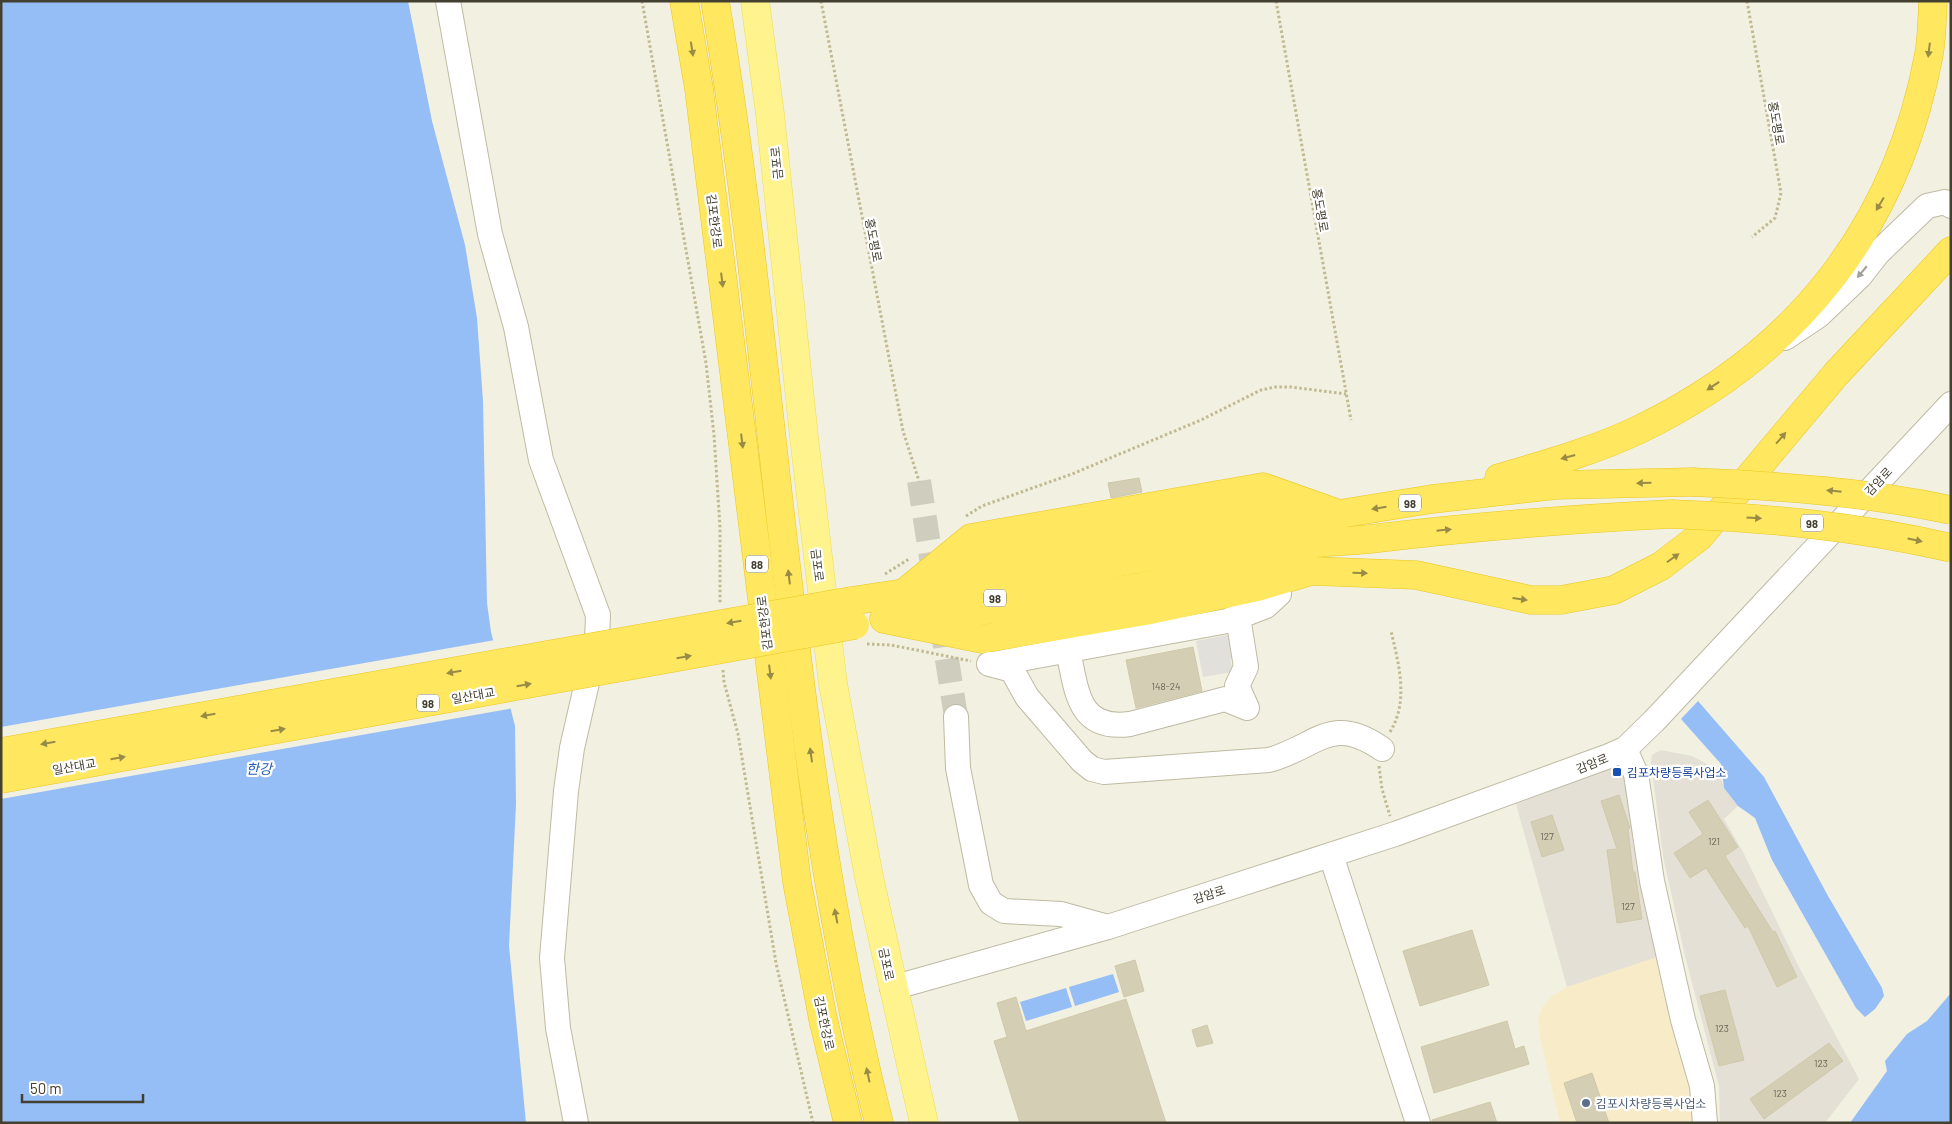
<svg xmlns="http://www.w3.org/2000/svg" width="1952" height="1124" font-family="Barlow,'Noto Sans KR',sans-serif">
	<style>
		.commercial { fill: #f8ecc8 }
		.industrial { fill: #e4e0d6 }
		.parking { fill: #e2e0da }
		.water { fill: #95bdf6 }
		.pier { fill: #f2f0e0 }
		.building { fill: #d4ceb5; stroke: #d0c8a8 }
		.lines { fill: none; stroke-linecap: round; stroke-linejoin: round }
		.minor-tunnel { stroke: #cfcdbd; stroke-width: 24; stroke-dasharray: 24 12; stroke-linecap: butt }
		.minor-casing { stroke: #bebaa3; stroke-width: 26 }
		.major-casing { stroke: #eedc53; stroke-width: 29 }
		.highway-casing { stroke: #ebc621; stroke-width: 29 }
		.path { stroke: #c1b992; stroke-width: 3; stroke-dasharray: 2.5 2.5; stroke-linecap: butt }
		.minor { stroke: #fff; stroke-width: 24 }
		.major { stroke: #fff38d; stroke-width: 28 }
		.highway { stroke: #ffe75f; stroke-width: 28 }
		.highway-bridge-casing { stroke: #ebc621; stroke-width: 29; stroke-linecap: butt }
		.highway-bridge { stroke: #ffe75f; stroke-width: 28 }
		.oneway { fill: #988b46 }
		.oneway2 { fill: #a2a098 }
		.transit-dot { fill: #1a4fb4; stroke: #fff; stroke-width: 2 }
		.service-dot { fill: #5c6f8a; stroke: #fff; stroke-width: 2 }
		.labels { text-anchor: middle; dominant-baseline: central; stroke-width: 4.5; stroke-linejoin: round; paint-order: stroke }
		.number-label { font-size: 10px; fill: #686452 }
		.shield { fill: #fff; stroke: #7c796f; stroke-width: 1 }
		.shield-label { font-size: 11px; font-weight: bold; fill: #444031 }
		.street-label { font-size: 12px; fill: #444031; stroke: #fff }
		.transit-label { font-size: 12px; fill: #164399; stroke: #fff; text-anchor: start }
		.service-label { font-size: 12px; fill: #4e5e75; stroke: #fff; text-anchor: start }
		.water-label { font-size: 14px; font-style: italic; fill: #225db8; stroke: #fff }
	</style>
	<rect width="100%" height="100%" fill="#f2f0e0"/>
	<path class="commercial" d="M1660 956 1698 1123H1560L1540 1037 1538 1020 1542 1008 1551 997 1567 987Z"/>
	<g class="industrial">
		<path d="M1661 750 1692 756 1718 770 1724 788 1738 806 1724 819 1743 852 1799 967 1859 1079 1825 1123H1720L1719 1086 1685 956 1663 856 1651 762 1652 755Z"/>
		<path d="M1613 767 1620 768 1627 773 1660 956 1567 987 1516 804Z"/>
	</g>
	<path class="parking" d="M1233 634 1237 658 1230 659 1233 672 1203 677 1196 641Z"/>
	<g class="water">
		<path d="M1 1H408L432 121 465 245 477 318 483 401 487 603 491 632 515 726 516 804 509 946 526 1123H1Z"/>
		<path d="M1698 701 1764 777 1828 896 1882 988 1884 996 1875 1009 1865 1017 1856 1008 1772 860 1755 818 1738 806 1724 788 1721 764 1681 719Z"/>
		<path d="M1113 974 1119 992 1075 1006 1069 987Z"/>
		<path d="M1066 988 1072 1007 1026 1021 1020 1002Z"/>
		<path d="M1951 993V1123H1850L1887 1071 1885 1061 1907 1034 1927 1021Z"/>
	</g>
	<path class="pier" d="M495 640 514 708 1 799V727Z"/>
	<g class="building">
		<path d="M1139 478 1142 492 1111 498 1108 483Z"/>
		<path d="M1193 647 1202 691 1136 708 1126 660Z"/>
		<path d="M1619 795 1630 828 1628 829 1633 872H1635L1642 919 1617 923 1607 850 1617 849 1601 801Z"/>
		<path d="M1708 800 1738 847 1725 856 1773 932 1775 931 1797 977 1777 987 1748 926 1745 928 1706 868 1690 878 1674 853 1703 834 1689 812Z"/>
		<path d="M1552 815 1564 850 1542 857 1531 822Z"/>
		<path d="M1472 930 1489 985 1420 1006 1403 951Z"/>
		<path d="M1135 960 1144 991 1124 997 1115 966Z"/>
		<path d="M1725 990 1744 1060 1719 1066 1700 996Z"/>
		<path d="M1016 997 1026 1031 1126 999 1166 1123H1020L994 1041 1007 1037 997 1003Z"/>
		<path d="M1507 1021 1515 1049 1524 1046 1529 1064 1434 1093 1421 1047Z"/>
		<path d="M1207 1025 1213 1043 1197 1047 1192 1030Z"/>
		<path d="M1829 1043 1843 1061 1764 1119 1750 1099Z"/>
		<path d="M1592 1073 1609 1123H1577L1564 1083Z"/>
		<path d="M1490 1102 1497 1123H1433L1432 1120Z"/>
	</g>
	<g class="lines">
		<path class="minor-tunnel" d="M919 481 956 717"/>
		<g class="minor-casing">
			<g id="minor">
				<path d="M448 1 490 234 516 327 541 460 598 615 597 639 572 748 566 791 552 958 558 1028 576 1123"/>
				<path d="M1785 338 1818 316 1860 276 1878 253 1927 206 1945 202 1951 206"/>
				<path d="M1068 651C1077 690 1077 731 1130 724L1225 699 1247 708 1237 686 1246 667 1238 617"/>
				<path d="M989 664 1012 670 1027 697 1082 761 1092 769 1104 772 1269 760C1317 747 1331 713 1382 749"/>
				<path d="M993 664 1227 621 1266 606 1279 594"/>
				<path d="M956 717 958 768 981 885 991 903 1004 911 1061 914 1108 927"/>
				<path d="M1625 749 1636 774 1652 881 1683 1020 1702 1086 1705 1123"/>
				<path d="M1331 855 1418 1123"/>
				<path d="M892 988 1108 927 1395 834 1609 756 1625 749 1654 721 1951 404"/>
			</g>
		</g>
		<g class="major-casing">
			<path id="major" d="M755 1 770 114 804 437 833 684 869 877 924 1123"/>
		</g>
		<g class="highway-casing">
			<g id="highway">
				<path d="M684 1 699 89 797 882 823 1019 848 1123"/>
				<path d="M715 1C778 374 786 755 879 1123"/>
				<path d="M1499 478C1546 464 1594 451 1638 430 1797 354 1897 227 1929 54 1932 37 1932 19 1933 1"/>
				<path d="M1282 547C1311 542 1340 542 1370 539 1470 527 1570 519 1671 514"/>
				<path d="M933 581 979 562 1130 535 1266 513 1317 514"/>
				<path d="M904 593 971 538 1263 487 1339 514"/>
				<path d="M851 601 904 593 985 585 1132 560 1304 528 1339 514 1432 499 1556 485 1693 482"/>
				<path d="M960 614 1140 587 1304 553"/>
				<path d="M899 616 979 601"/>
				<path d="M884 619 982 639 1145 611 1257 587 1311 571 1416 575 1531 600H1561L1614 590 1661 566 1699 537 1836 374 1951 251"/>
			</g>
		</g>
		<g class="path">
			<path d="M642 1 706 363 714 435 720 527V604"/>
			<path d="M821 1 903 431 919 481"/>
			<path d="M1276 1 1351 420"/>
			<path d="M1747 1 1781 193 1775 218 1752 237"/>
			<path d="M966 516 982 506 1072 474 1201 420 1261 390 1275 387H1291L1346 394"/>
			<path d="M885 574 909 559"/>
			<path d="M867 644 891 645 971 661"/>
			<path d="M723 670 724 682 738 734 776 963 813 1123"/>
			<path d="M1390 732C1409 701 1399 665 1391 631"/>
			<path d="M1379 766 1382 789 1390 816"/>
		</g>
		<use href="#minor" class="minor"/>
		<use href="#major" class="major"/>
		<use href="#highway" class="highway"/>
		<g class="highway-bridge-casing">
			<g id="highway-bridge">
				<path d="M1693 482C1780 486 1866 492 1951 510"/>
				<path d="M1671 514C1766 518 1858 526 1951 548"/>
				<path d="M1 752 851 601"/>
				<path d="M1 779 855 625"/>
			</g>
		</g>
		<use href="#highway-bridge" class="highway-bridge"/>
	</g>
	<defs><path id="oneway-solid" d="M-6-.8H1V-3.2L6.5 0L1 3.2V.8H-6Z" transform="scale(1.25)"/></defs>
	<g class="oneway">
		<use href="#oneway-solid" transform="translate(692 49) rotate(81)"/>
		<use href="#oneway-solid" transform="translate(1929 50) rotate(97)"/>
		<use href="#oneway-solid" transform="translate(1880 204) rotate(121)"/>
		<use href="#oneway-solid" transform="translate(722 280) rotate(83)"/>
		<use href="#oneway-solid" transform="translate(1713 386) rotate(146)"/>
		<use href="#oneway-solid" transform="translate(1781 438) rotate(-49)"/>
		<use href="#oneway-solid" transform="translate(742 441) rotate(83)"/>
		<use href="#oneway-solid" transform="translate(1568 457) rotate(165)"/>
		<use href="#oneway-solid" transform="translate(1644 483) rotate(179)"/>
		<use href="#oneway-solid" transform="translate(1834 491) rotate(-174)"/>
		<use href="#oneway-solid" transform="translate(1379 508) rotate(171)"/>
		<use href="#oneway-solid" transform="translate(1754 518) rotate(4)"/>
		<use href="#oneway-solid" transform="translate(1444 530) rotate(-6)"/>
		<use href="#oneway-solid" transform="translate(1915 540) rotate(12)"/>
		<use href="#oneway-solid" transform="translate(1673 558) rotate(-35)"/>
		<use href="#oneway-solid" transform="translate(1360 573) rotate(2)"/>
		<use href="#oneway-solid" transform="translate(789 577) rotate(-97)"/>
		<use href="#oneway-solid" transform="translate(1520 599) rotate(8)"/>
		<use href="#oneway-solid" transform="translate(734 622) rotate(170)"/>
		<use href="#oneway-solid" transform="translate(684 657) rotate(-10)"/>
		<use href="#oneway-solid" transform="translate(454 672) rotate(170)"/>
		<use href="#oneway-solid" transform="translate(770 672) rotate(83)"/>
		<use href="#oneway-solid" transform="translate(524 685) rotate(-10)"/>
		<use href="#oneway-solid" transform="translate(208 715) rotate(170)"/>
		<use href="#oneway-solid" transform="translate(278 730) rotate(-10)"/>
		<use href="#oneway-solid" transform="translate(48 743) rotate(170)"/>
		<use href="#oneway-solid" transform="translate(811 755) rotate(-98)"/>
		<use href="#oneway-solid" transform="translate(118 758) rotate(-10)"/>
		<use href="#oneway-solid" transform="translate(836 916) rotate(-101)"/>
		<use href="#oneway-solid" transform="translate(868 1075) rotate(-102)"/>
	</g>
	<use class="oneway2" href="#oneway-solid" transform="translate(1862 272) rotate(130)"/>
	<rect class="transit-dot" x="1612" y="767" width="10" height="10" rx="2.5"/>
	<circle class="service-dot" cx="1586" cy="1103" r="5"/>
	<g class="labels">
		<g class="number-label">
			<text x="1166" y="686">148-24</text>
			<text x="1547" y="836">127</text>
			<text x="1714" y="841">121</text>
			<text x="1628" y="906">127</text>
			<text x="1722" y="1028">123</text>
			<text x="1821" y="1063">123</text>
			<text x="1780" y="1093">123</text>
		</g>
		<g class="shield">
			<rect x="1399" y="494.5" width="22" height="17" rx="4"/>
			<rect x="1801" y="514.5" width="22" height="17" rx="4"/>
			<rect x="746" y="555.5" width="22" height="17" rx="4"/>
			<rect x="984" y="589.5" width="22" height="17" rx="4"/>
			<rect x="417" y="694.5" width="22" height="17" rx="4"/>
		</g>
		<g class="shield-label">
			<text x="1410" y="503">98</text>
			<text x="1812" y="523">98</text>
			<text x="757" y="564">88</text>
			<text x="995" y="598">98</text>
			<text x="428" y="703">98</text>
		</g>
		<g class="street-label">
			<text transform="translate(1777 123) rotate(80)">홍도평로</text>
			<text transform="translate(776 163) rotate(-96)">금포로</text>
			<text transform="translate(1321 210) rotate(80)">홍도평로</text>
			<text transform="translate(715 221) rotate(83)">김포한강로</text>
			<text transform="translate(874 240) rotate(79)">홍도평로</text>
			<text transform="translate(1878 481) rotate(-47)">감암로</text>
			<text transform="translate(818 565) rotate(83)">금포로</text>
			<text transform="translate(764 623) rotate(-97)">김포한강로</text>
			<text transform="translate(473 695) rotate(-10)">일산대교</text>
			<text transform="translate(1592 763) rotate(-22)">감암로</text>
			<text transform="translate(74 766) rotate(-10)">일산대교</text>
			<text transform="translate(1209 894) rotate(-18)">감암로</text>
			<text transform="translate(887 964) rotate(78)">금포로</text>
			<text transform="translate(825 1023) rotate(78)">김포한강로</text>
		</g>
		<g class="transit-label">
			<text x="1627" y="772">김포차량등록사업소</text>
		</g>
		<g class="service-label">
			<text x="1596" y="1103">김포시차량등록사업소</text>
		</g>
		<g class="water-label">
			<text x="259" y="768">한강</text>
		</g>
	</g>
	<rect width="1952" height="1124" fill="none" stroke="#444031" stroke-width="5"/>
	<path d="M22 1094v8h121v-8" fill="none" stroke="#444031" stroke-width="2.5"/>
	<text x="30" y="1094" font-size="15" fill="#444031" stroke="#ffffff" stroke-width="4" paint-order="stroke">50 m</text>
</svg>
